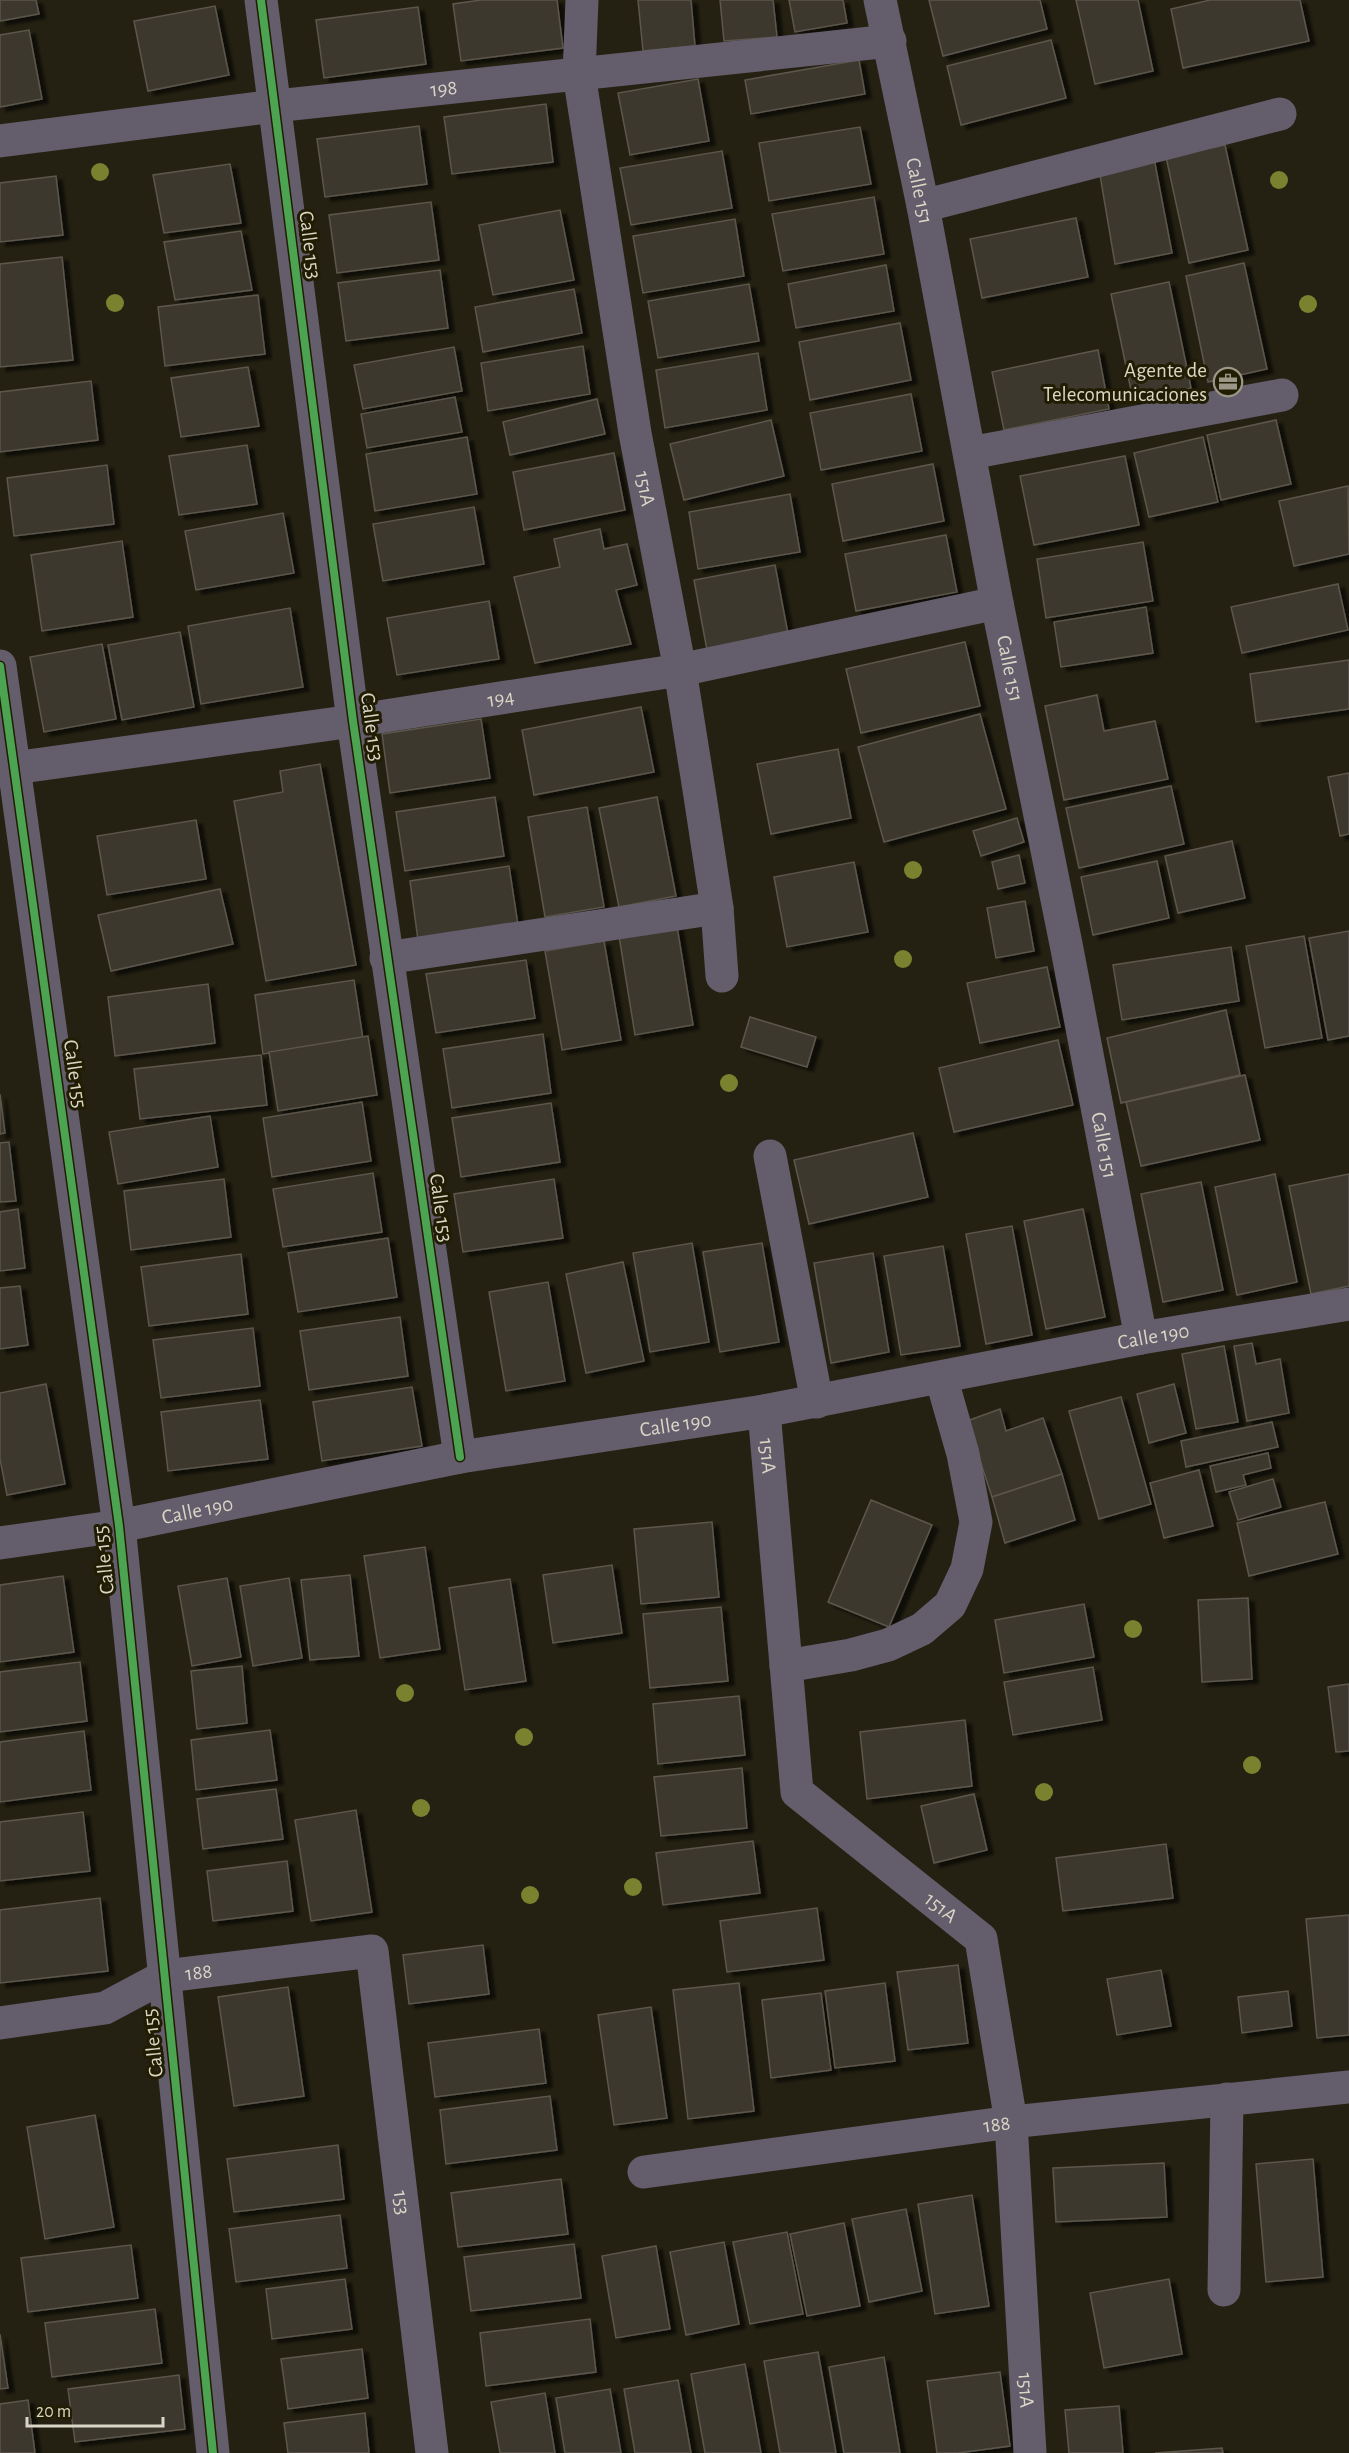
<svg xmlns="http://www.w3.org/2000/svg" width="1349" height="2453" font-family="'Alegreya Sans',sans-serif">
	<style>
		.building { fill: #3d382e; stroke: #5c564c; stroke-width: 1.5; filter: url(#shadow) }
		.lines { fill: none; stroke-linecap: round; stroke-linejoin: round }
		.minor { stroke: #645d6b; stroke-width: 33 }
		.cycleway-casing { stroke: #211d03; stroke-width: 11 }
		.cycleway { stroke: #4ca352; stroke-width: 8 }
		.tree { fill: #7a812f }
		.labels { text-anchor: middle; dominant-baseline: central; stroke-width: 6; stroke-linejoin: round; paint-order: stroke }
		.street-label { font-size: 21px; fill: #d9d6c6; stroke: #211d03 }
		.poi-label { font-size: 21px; fill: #d9d6c6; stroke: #211d03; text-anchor: end }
	</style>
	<defs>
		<filter id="shadow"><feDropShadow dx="6" dy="4" stdDeviation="1.5" flood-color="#0009"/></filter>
	</defs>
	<rect width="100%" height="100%" fill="#242112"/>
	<g class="building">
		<path d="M0 0H36L39 14 0 21Z"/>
		<path d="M481 0H557L563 48 461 61 453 4Z"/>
		<path d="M638 0H691L695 46 643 51Z"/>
		<path d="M720 0H773L777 37 724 41Z"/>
		<path d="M789 0H843L847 23 795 32Z"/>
		<path d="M929 0H1040L1047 29 943 56Z"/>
		<path d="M1076 0H1138L1153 71 1095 84Z"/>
		<path d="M1210 0H1300L1309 41 1183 68 1171 9Z"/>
		<path d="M215 6 229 75 148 91 134 21Z"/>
		<path d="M418 7 426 64 324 78 316 20Z"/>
		<path d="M29 30 42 99 0 107V35Z"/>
		<path d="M1051 40 1066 98 961 125 947 66Z"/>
		<path d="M859 60 865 94 751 114 745 80Z"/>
		<path d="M698 79 709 141 630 155 618 93Z"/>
		<path d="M546 104 553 162 452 174 444 117Z"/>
		<path d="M419 126 427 184 325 197 317 139Z"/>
		<path d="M860 127 871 184 769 201 759 143Z"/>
		<path d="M1225 145 1248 250 1189 263 1166 157Z"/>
		<path d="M722 151 732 208 631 225 620 168Z"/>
		<path d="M1153 153 1172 253 1115 264 1098 163Z"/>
		<path d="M230 164 241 223 164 233 153 175Z"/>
		<path d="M56 176 63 235 0 242V183Z"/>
		<path d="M874 197 884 254 783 271 772 214Z"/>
		<path d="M431 202 439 260 337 273 329 215Z"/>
		<path d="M560 210 574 280 493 295 479 225Z"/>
		<path d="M1076 218 1088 277 982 298 970 239Z"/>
		<path d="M735 219 744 276 643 293 633 236Z"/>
		<path d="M241 231 252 290 175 300 164 242Z"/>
		<path d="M62 257 73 360 0 367V264Z"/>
		<path d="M1244 263 1267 369 1208 382 1186 276Z"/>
		<path d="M886 265 894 311 796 328 788 284Z"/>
		<path d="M440 270 448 328 346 341 338 283Z"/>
		<path d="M1169 282 1191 388 1133 400 1111 294Z"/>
		<path d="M749 284 759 341 658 358 648 301Z"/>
		<path d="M574 289 582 333 483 352 475 307Z"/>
		<path d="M258 295 265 354 165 366 158 307Z"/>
		<path d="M900 323 911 380 810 400 799 342Z"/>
		<path d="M583 346 590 394 488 411 481 363Z"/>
		<path d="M454 347 462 391 363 409 354 365Z"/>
		<path d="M1098 350 1109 409 1004 430 992 372Z"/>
		<path d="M758 353 767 410 665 428 656 370Z"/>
		<path d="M248 367 259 426 181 437 171 378Z"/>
		<path d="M91 381 98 440 0 452V392Z"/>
		<path d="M911 394 922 451 821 470 810 413Z"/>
		<path d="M455 397 462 432 367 448 361 414Z"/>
		<path d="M597 399 605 434 510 455 503 422Z"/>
		<path d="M771 420 784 476 684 500 670 444Z"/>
		<path d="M1276 420 1291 484 1221 500 1207 435Z"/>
		<path d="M467 437 477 494 375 511 366 454Z"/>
		<path d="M1203 437 1218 502 1149 517 1134 453Z"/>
		<path d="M247 445 257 504 179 515 169 456Z"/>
		<path d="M614 453 625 510 524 530 513 472Z"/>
		<path d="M1125 456 1139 525 1034 545 1020 476Z"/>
		<path d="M933 464 944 521 843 541 832 484Z"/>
		<path d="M107 465 114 524 14 536 7 478Z"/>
		<path d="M1348 486 1349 554 1294 566 1279 501Z"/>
		<path d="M790 494 800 552 698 569 689 512Z"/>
		<path d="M474 507 484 564 383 581 373 524Z"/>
		<path d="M283 513 294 573 196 590 185 531Z"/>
		<path d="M600 529 604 549 627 544 637 585 616 590 631 644 535 663 514 577 560 567 554 539Z"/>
		<path d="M946 535 957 592 856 611 845 554Z"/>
		<path d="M122 541 133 617 42 631 31 555Z"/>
		<path d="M1143 542 1153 601 1046 618 1037 559Z"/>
		<path d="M775 565 788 634 707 650 694 580Z"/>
		<path d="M1338 584 1348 630 1242 653 1231 607Z"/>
		<path d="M489 601 499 659 397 675 387 618Z"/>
		<path d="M1146 607 1153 653 1061 667 1054 622Z"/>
		<path d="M290 608 303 687 201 704 188 626Z"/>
		<path d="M180 632 194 707 122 720 108 645Z"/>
		<path d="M965 642 980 706 861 733 846 669Z"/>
		<path d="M102 644 116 719 44 732 30 657Z"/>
		<path d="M1349 660V709L1256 722 1250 674Z"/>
		<path d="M1097 695 1104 731 1155 721 1168 779 1064 800 1045 706Z"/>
		<path d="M641 707 654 772 534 795 522 730Z"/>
		<path d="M980 714 1006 809 884 842 858 747Z"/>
		<path d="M481 719 490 778 390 793 382 734Z"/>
		<path d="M838 749 851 818 771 834 757 764Z"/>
		<path d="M320 764 356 965 266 981 234 801 283 792 280 771Z"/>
		<path d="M1349 773V834L1340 836 1328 777Z"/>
		<path d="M1171 786 1184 844 1079 868 1066 808Z"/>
		<path d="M495 797 504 856 405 871 396 812Z"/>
		<path d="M657 797 676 896 619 907 599 808Z"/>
		<path d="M587 807 604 907 545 917 528 817Z"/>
		<path d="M1017 818 1024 842 981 856 973 831Z"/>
		<path d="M196 820 206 879 107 895 97 836Z"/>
		<path d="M1232 841 1245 898 1178 913 1165 856Z"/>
		<path d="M1019 855 1025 883 998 889 992 862Z"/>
		<path d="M1157 861 1169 918 1093 935 1081 877Z"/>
		<path d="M854 862 868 932 787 947 774 877Z"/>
		<path d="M509 866 518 925 418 940 410 881Z"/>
		<path d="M220 889 233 944 111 971 98 915Z"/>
		<path d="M1025 901 1034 951 996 958 987 908Z"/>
		<path d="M677 926 693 1025 635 1035 619 936Z"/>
		<path d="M1349 931V1036L1328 1040 1309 938Z"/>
		<path d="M1304 936 1322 1038 1265 1048 1246 946Z"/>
		<path d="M604 941 621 1040 562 1050 545 951Z"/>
		<path d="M1231 947 1239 1001 1122 1020 1113 965Z"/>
		<path d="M526 960 535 1018 436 1033 426 974Z"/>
		<path d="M1047 967 1060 1027 980 1043 967 983Z"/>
		<path d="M354 980 363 1039 263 1054 255 995Z"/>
		<path d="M208 984 215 1043 115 1056 108 997Z"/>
		<path d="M1226 1010 1240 1075 1121 1103 1107 1038Z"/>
		<path d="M750 1017 816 1037 807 1067 741 1047Z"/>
		<path d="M543 1034 551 1093 452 1108 443 1049Z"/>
		<path d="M368 1036 377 1095 278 1111 269 1052Z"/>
		<path d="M1058 1040 1073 1105 954 1132 939 1068Z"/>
		<path d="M261 1055 267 1105 140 1119 134 1069Z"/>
		<path d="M1245 1075 1260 1140 1141 1166 1126 1102Z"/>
		<path d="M0 1094 5 1133 0 1134Z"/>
		<path d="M362 1102 371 1161 272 1177 263 1118Z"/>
		<path d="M551 1103 560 1162 461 1177 452 1118Z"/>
		<path d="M210 1116 218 1167 118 1184 109 1132Z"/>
		<path d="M913 1133 928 1197 809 1224 794 1160Z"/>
		<path d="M9 1142 16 1201 0 1202V1143Z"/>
		<path d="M373 1173 382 1232 283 1247 273 1189Z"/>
		<path d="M1275 1174 1297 1282 1237 1295 1215 1187Z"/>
		<path d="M1349 1174V1286L1311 1294 1289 1186Z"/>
		<path d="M224 1179 231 1237 131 1250 124 1191Z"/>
		<path d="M554 1179 563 1238 463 1252 454 1194Z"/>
		<path d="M1201 1182 1223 1290 1163 1302 1141 1194Z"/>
		<path d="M18 1209 25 1268 0 1271V1212Z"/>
		<path d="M1083 1209 1105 1317 1046 1329 1024 1221Z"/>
		<path d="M1012 1226 1032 1335 986 1344 966 1234Z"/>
		<path d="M388 1238 397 1297 298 1312 288 1253Z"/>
		<path d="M692 1243 709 1342 650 1352 633 1253Z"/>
		<path d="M762 1243 779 1342 720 1352 703 1252Z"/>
		<path d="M943 1246 960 1346 901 1355 884 1256Z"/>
		<path d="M873 1253 889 1352 831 1363 814 1263Z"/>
		<path d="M241 1254 248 1314 149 1326 141 1267Z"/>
		<path d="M623 1262 644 1361 586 1373 566 1274Z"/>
		<path d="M548 1282 565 1381 506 1391 489 1292Z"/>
		<path d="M20 1286 28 1345 0 1349V1288Z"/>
		<path d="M400 1317 408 1376 309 1390 300 1331Z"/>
		<path d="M253 1328 260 1386 161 1398 153 1340Z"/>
		<path d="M1252 1343 1256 1364 1280 1359 1289 1413 1247 1421 1234 1346Z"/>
		<path d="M1224 1346 1238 1422 1196 1429 1182 1354Z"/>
		<path d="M46 1384 65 1484 7 1495 0 1459V1393Z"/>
		<path d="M1174 1384 1186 1433 1149 1443 1137 1394Z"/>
		<path d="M412 1387 422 1446 322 1461 313 1402Z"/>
		<path d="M1121 1397 1151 1504 1099 1519 1069 1411Z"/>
		<path d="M260 1400 268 1459 168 1471 161 1412Z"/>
		<path d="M1000 1409 1006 1431 1043 1418 1062 1474 992 1497 967 1421Z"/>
		<path d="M1272 1422 1278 1447 1186 1467 1181 1441Z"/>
		<path d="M1268 1453 1271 1468 1243 1475 1246 1485 1216 1492 1210 1466Z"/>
		<path d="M1199 1470 1213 1526 1164 1538 1150 1483Z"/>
		<path d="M1062 1474 1075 1520 1005 1543 992 1497Z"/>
		<path d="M1273 1479 1281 1507 1238 1520 1229 1492Z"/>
		<path d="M871 1500 932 1525 889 1627 828 1602Z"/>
		<path d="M1325 1502 1338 1554 1249 1576 1237 1523Z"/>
		<path d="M712 1522 719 1597 641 1604 634 1529Z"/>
		<path d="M425 1547 440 1649 380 1658 364 1556Z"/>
		<path d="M612 1565 622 1633 553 1643 543 1575Z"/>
		<path d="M350 1575 359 1656 310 1660 301 1580Z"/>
		<path d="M63 1576 74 1652 0 1662V1585Z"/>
		<path d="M227 1578 241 1657 192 1666 178 1586Z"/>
		<path d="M289 1578 302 1658 253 1666 240 1586Z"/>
		<path d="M510 1579 526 1681 465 1690 449 1588Z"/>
		<path d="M1248 1598 1252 1679 1202 1682 1198 1600Z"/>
		<path d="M1084 1604 1094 1657 1004 1673 995 1620Z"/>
		<path d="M721 1607 728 1681 650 1688 643 1614Z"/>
		<path d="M80 1662 87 1721 0 1732V1672Z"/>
		<path d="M242 1666 247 1723 197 1729 191 1671Z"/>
		<path d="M1093 1667 1102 1720 1013 1735 1004 1682Z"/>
		<path d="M1349 1684V1751L1336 1752 1328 1687Z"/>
		<path d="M739 1696 745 1755 658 1764 653 1704Z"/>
		<path d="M965 1720 972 1786 867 1799 860 1732Z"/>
		<path d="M270 1730 277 1780 196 1790 191 1740Z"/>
		<path d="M84 1731 91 1790 0 1802V1742Z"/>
		<path d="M742 1768 747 1828 661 1836 654 1777Z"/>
		<path d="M276 1789 283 1839 203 1849 197 1799Z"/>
		<path d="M974 1794 987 1850 934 1863 921 1806Z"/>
		<path d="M356 1810 372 1912 311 1921 295 1820Z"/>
		<path d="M83 1812 90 1871 0 1881V1822Z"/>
		<path d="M753 1841 760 1893 663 1905 656 1853Z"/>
		<path d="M1166 1844 1173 1898 1063 1911 1056 1858Z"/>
		<path d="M287 1861 293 1911 213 1921 207 1871Z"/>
		<path d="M100 1898 108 1971 0 1983V1910Z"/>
		<path d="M817 1908 824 1960 727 1972 720 1921Z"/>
		<path d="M1349 1915V2035L1317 2038 1306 1919Z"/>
		<path d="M483 1945 489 1994 409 2004 403 1955Z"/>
		<path d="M958 1965 968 2043 908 2050 897 1972Z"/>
		<path d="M1161 1970 1171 2026 1117 2035 1107 1979Z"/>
		<path d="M739 1983 754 2111 688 2119 673 1990Z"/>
		<path d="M885 1983 895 2061 835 2068 825 1991Z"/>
		<path d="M288 1987 304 2096 234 2106 218 1997Z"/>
		<path d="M1288 1991 1292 2026 1242 2033 1238 1997Z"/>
		<path d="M821 1993 831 2070 771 2078 762 2000Z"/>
		<path d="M651 2007 667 2118 614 2125 598 2015Z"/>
		<path d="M539 2029 546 2083 435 2097 428 2043Z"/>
		<path d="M550 2096 557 2150 446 2164 440 2110Z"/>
		<path d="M95 2115 114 2227 45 2239 27 2127Z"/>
		<path d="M338 2145 344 2199 234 2212 227 2159Z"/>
		<path d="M1313 2159 1323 2277 1266 2282 1256 2164Z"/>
		<path d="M1164 2163 1167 2217 1056 2222 1053 2168Z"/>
		<path d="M561 2179 568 2234 458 2247 451 2193Z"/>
		<path d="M972 2195 989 2306 935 2314 918 2204Z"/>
		<path d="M906 2209 922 2291 869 2302 852 2219Z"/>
		<path d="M340 2215 347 2268 236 2282 229 2229Z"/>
		<path d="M844 2223 860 2306 807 2316 790 2234Z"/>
		<path d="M787 2232 803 2314 750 2324 733 2242Z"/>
		<path d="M724 2242 739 2324 686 2335 670 2252Z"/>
		<path d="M574 2244 581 2298 471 2311 464 2257Z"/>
		<path d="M131 2245 138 2298 28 2312 21 2258Z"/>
		<path d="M656 2246 670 2329 616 2338 602 2256Z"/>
		<path d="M345 2279 352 2329 272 2339 266 2289Z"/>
		<path d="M1169 2279 1182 2354 1104 2368 1090 2293Z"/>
		<path d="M155 2309 162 2363 52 2377 45 2323Z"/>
		<path d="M590 2319 596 2372 486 2386 480 2333Z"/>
		<path d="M0 2334 8 2388 0 2389Z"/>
		<path d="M362 2349 368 2398 288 2409 281 2359Z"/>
		<path d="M818 2352 836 2453H780L764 2361Z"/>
		<path d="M884 2357 900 2453H844L829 2367Z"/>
		<path d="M745 2364 761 2453H705L691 2374Z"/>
		<path d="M1000 2372 1010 2446 958 2453H937L927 2381Z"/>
		<path d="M179 2375 185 2429 75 2442 68 2389Z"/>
		<path d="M678 2380 691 2453H635L624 2389Z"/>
		<path d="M610 2389 621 2453H565L556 2398Z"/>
		<path d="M545 2393 555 2453H500L491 2402Z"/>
		<path d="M28 2400 35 2453H0V2404Z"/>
		<path d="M1119 2406 1123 2453H1069L1065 2410Z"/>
		<path d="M365 2413 369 2453H288L284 2423Z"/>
		<path d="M1222 2448 1223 2453H1155Z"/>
	</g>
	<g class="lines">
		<g class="minor">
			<path d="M261 0 353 721 460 1457"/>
			<path id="s1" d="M582 0 579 74 635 433 680 670 700 796 717 908 722 976"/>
			<path id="s2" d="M880 0 923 206 997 603 1067 949 1141 1338"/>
			<path id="s3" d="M0 141 275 106 890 41"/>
			<path d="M923 206 1280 114"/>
			<path d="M970 453 1282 395"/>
			<path d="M0 666 119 1526 213 2453"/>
			<path id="s4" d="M0 770 353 721 680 670 997 603"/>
			<path d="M386 958 717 908"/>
			<path d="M770 1156 817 1402"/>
			<path id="s5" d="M764 1411 797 1792 981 1939 1011 2122 1030 2453"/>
			<path id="s6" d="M0 1543 119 1526 460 1457 764 1411 1141 1338 1349 1304"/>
			<path d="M786 1666 851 1655 888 1645 922 1629 950 1605 967 1569 976 1522 963 1454 941 1377"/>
			<path id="s7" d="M0 2023 105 2008 165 1976 372 1951 432 2453"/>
			<path id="s8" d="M644 2172 1011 2122 1349 2087"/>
			<path d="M1224 2290 1227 2099"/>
		</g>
		<g class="cycleway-casing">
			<g id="cycleway">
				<path d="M261 0 353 721 460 1457"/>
				<path d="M0 666 119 1526 213 2453"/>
			</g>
		</g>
		<use href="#cycleway" class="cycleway"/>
	</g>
	<g class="tree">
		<circle cx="100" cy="172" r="9"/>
		<circle cx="1279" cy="180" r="9"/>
		<circle cx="115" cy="303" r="9"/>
		<circle cx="1308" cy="304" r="9"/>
		<circle cx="913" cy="870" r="9"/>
		<circle cx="903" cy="959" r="9"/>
		<circle cx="729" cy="1083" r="9"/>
		<circle cx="1133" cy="1629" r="9"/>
		<circle cx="405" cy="1693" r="9"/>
		<circle cx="524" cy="1737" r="9"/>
		<circle cx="1252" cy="1765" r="9"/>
		<circle cx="1044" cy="1792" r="9"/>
		<circle cx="421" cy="1808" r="9"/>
		<circle cx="633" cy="1887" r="9"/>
		<circle cx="530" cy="1895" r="9"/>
	</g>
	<defs>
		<g id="office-ring" transform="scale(1.5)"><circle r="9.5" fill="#211d03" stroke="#9a9787" stroke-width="1.5"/><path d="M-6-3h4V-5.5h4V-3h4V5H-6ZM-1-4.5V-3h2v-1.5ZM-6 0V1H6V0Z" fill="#9a9787"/></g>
	</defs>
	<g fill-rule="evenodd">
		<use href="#office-ring" x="1228" y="382"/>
	</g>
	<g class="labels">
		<g class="street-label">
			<text stroke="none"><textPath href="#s3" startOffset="447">198</textPath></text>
			<text stroke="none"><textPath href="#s2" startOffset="195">Calle 151</textPath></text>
			<text transform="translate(310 245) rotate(83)">Calle 153</text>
			<text stroke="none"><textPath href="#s1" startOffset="494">151A</textPath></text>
			<text stroke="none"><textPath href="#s2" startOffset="681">Calle 151</textPath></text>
			<text stroke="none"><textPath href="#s4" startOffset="506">194</textPath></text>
			<text transform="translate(372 727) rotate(82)">Calle 153</text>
			<text transform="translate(75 1074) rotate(82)">Calle 155</text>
			<text stroke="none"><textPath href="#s2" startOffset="1167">Calle 151</textPath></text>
			<text transform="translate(441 1208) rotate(82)">Calle 153</text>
			<text stroke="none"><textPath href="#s6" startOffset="1172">Calle 190</textPath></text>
			<text stroke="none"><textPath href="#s6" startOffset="686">Calle 190</textPath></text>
			<text stroke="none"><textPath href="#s5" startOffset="45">151A</textPath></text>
			<text stroke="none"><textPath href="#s6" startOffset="200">Calle 190</textPath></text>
			<text transform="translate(104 1560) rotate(-96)">Calle 155</text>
			<text stroke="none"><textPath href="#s5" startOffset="567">151A</textPath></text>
			<text stroke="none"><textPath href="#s7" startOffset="208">188</textPath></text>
			<text transform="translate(153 2043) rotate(-96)">Calle 155</text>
			<text stroke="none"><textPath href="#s8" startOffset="356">188</textPath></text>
			<text stroke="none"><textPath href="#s7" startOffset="636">153</textPath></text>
			<text stroke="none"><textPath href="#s5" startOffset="1072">151A</textPath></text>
		</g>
		<g class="poi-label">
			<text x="1207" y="370">Agente de<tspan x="1207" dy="24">Telecomunicaciones</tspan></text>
		</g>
	</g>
	<path d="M27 2417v9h136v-9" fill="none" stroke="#d9d6c6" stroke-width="3"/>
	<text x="36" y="2417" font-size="18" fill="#d9d6c6" stroke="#211d03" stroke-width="4.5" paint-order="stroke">20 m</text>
</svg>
